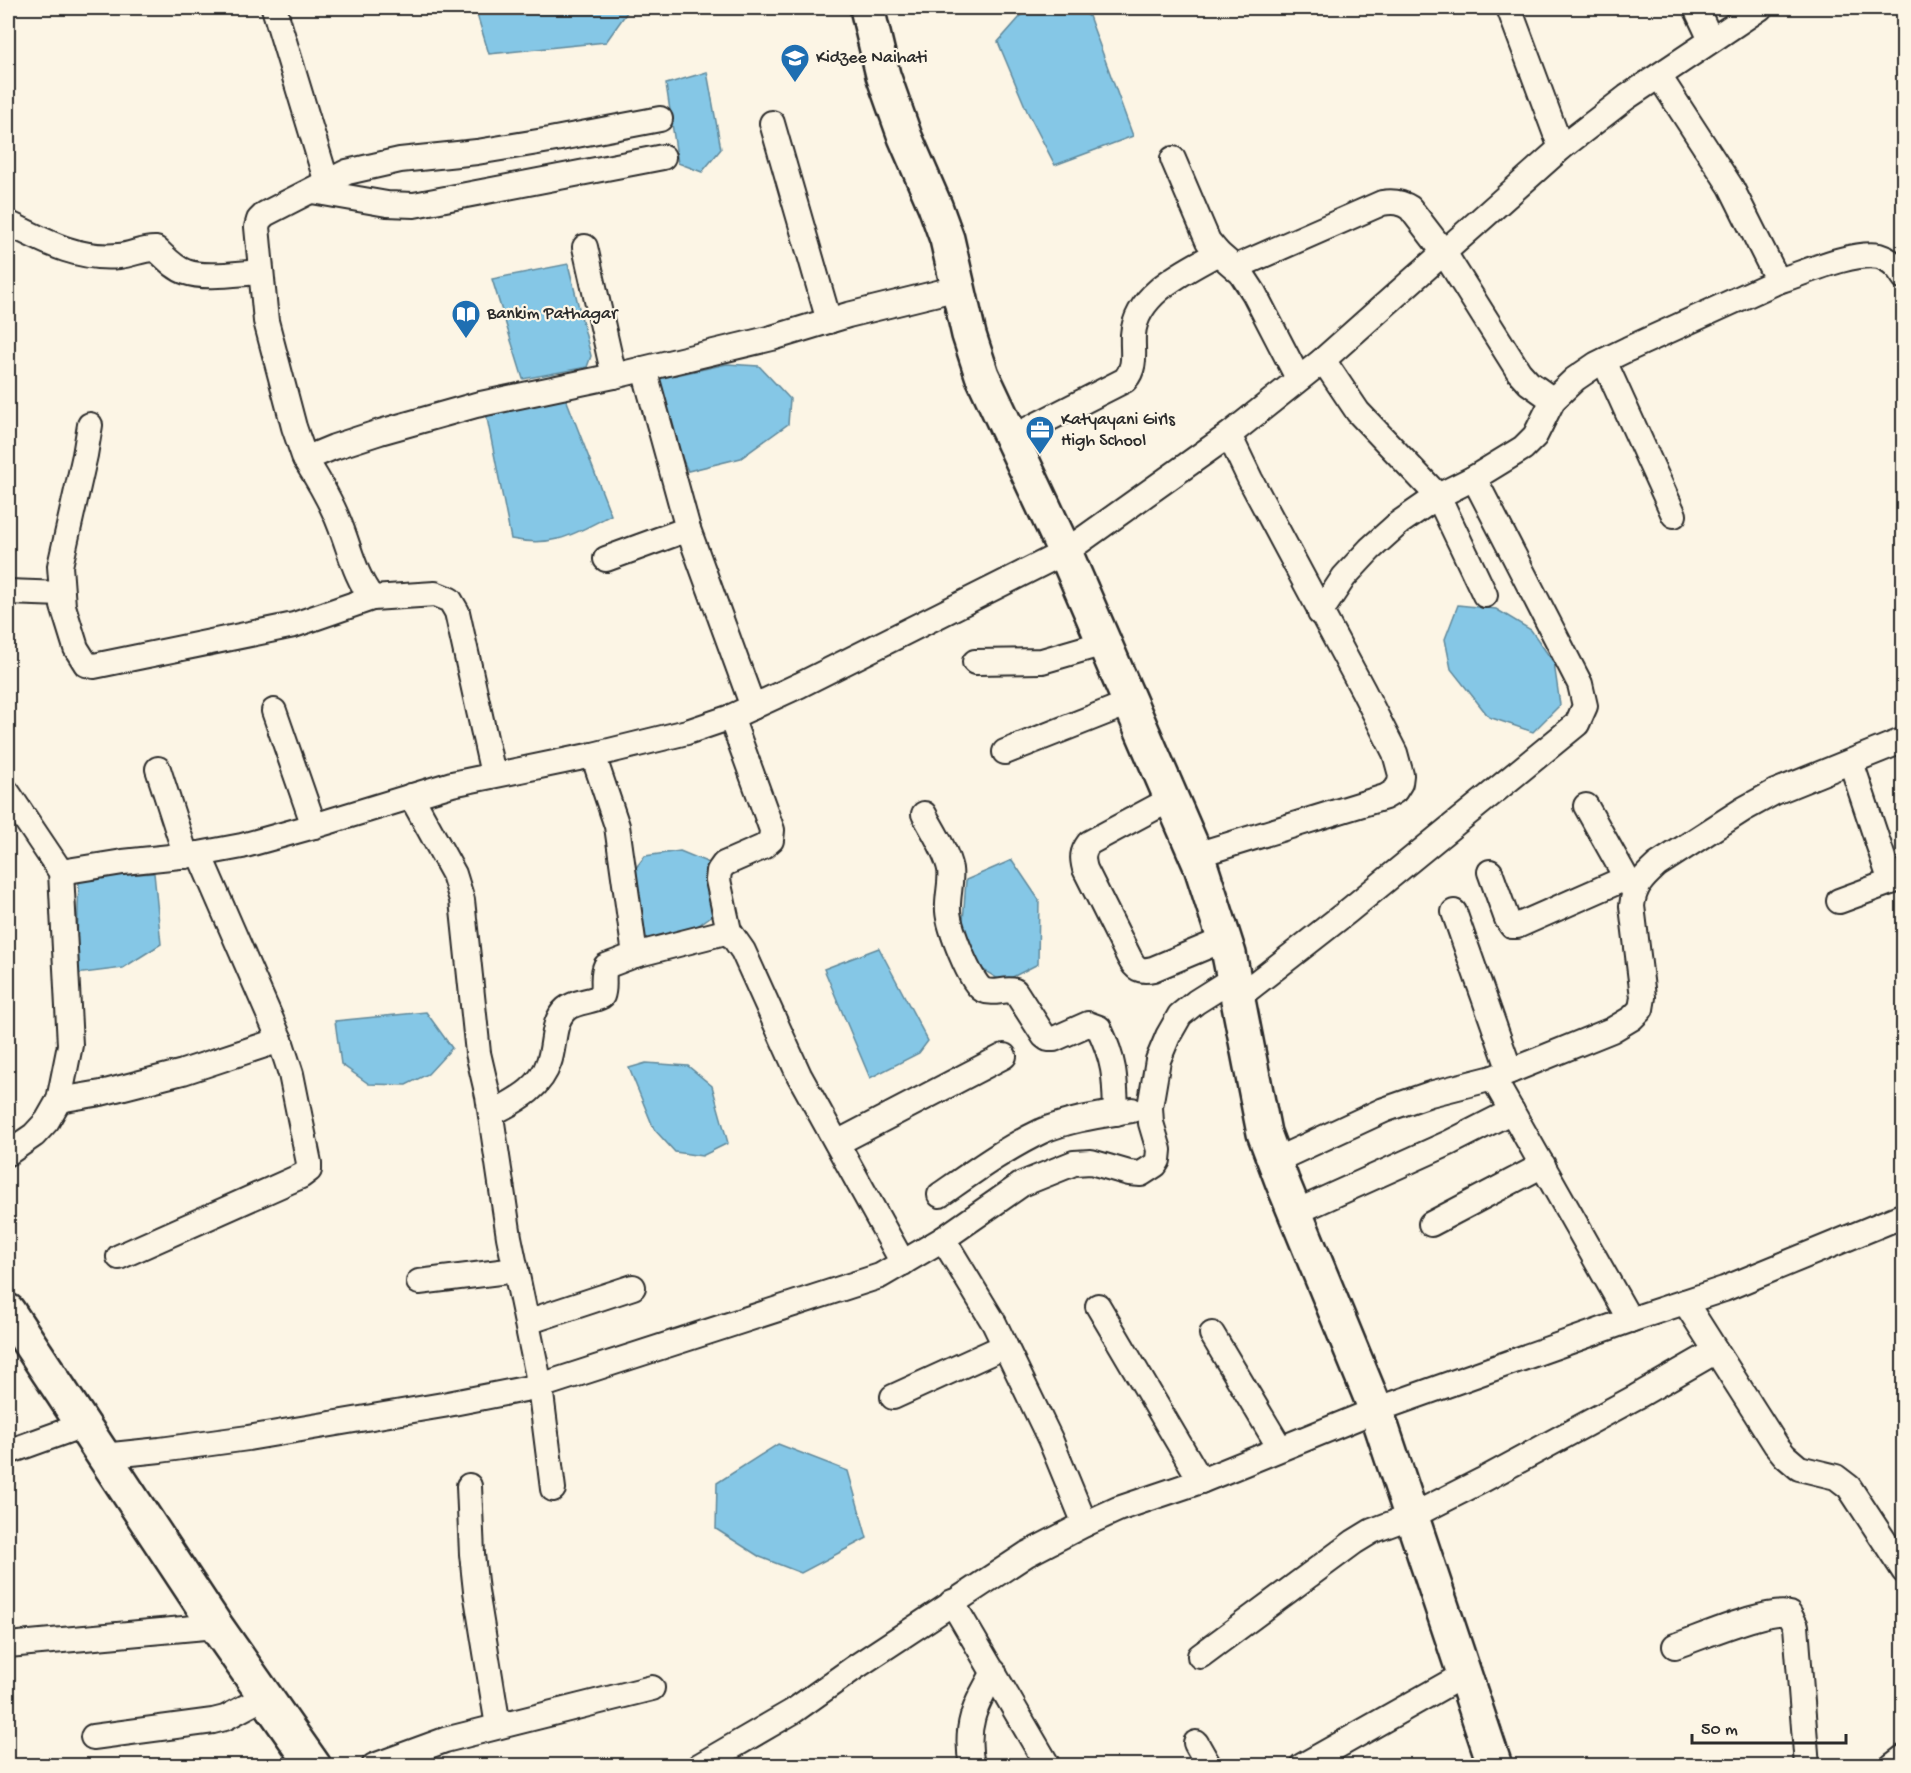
<svg xmlns="http://www.w3.org/2000/svg" width="1911" height="1773" font-family="'Gochi Hand',sans-serif">
	<style>
		.water { fill: #85c7e6; stroke: #61899b; stroke-width: 1.5 }
		.lines { fill: none; stroke-linecap: round; stroke-linejoin: round }
		.street-casing { stroke: #2b2b2b; stroke-width: 28 }
		.secondary-casing { stroke: #2b2b2b; stroke-width: 38 }
		.primary-casing { stroke: #2b2b2b; stroke-width: 38 }
		.street { stroke: #fcf5e5; stroke-width: 24 }
		.secondary { stroke: #fcf5e5; stroke-width: 33 }
		.primary { stroke: #fcf5e5; stroke-width: 33 }
		.labels { text-anchor: middle; dominant-baseline: central; stroke-width: 4.5; stroke-linejoin: round; paint-order: stroke }
		.poi-label { font-size: 18px; fill: #2b2b2b; stroke: #fcf5e5; text-anchor: start }
	</style>
	<rect width="100%" height="100%" fill="#fcf5e5"/>
	<filter id="ink" filterUnits="userSpaceOnUse"><feTurbulence type="fractalNoise" baseFrequency=".0167" numOctaves="2"/><feDisplacementMap in="SourceGraphic" scale="12" xChannelSelector="R" yChannelSelector="G"/><feConvolveMatrix kernelMatrix="1 2 1 2 8 2 1 2 1" color-interpolation-filters="sRGB"/></filter>
	<g filter="url(#ink)">
		<g class="water">
			<path d="M475 8H630L606 42 489 54Z"/>
			<path d="M1033 8H1076L1089 16 1133 136 1055 165 1027 111 998 42 1027 9Z"/>
			<path d="M707 72 721 149 702 172 678 163 666 84Z"/>
			<path d="M568 264 591 356 587 367 523 379 492 279Z"/>
			<path d="M727 364 759 366 790 399 788 424 741 458 688 471 674 441 658 379Z"/>
			<path d="M565 396 611 515C574 534 554 548 511 539L486 413Z"/>
			<path d="M1458 605 1496 609 1531 630 1554 663 1560 705 1533 732 1489 717 1451 669 1445 639Z"/>
			<path d="M680 851 707 862 722 908 688 933 639 942 628 878 645 856Z"/>
			<path d="M1012 860 1039 900 1038 964 1003 982 977 966 962 936 966 880Z"/>
			<path d="M154 873 161 944 123 968 76 974 79 878Z"/>
			<path d="M879 948 928 1041 919 1053 870 1078 824 969Z"/>
			<path d="M426 1012 452 1048 428 1074 406 1085 369 1084 341 1064 335 1021Z"/>
			<path d="M646 1063 688 1066 712 1086 728 1143 702 1156 675 1152 654 1129 629 1068Z"/>
			<path d="M778 1444 848 1471 867 1538 801 1573 760 1557 716 1529 717 1483Z"/>
		</g>
		<g class="lines">
			<g class="street-casing">
				<g id="street">
					<path d="M274 8 327 183"/>
					<path d="M1509 8 1561 148"/>
					<path d="M1696 8 1711 40"/>
					<path d="M660 119 550 140 477 152 400 160 347 172 265 214 259 220 257 227 266 321 294 427 305 459 334 447 380 432 476 405 614 376 772 338 848 315 958 288"/>
					<path d="M772 123 829 321"/>
					<path d="M1173 159 1208 241 1218 253 1241 273 1254 293 1298 378"/>
					<path d="M312 191 387 204 414 205 663 157"/>
					<path d="M8 223C44 241 77 260 119 256 132 255 143 248 156 249 165 257 174 268 186 272 205 279 240 273 261 272"/>
					<path d="M585 247 614 376"/>
					<path d="M1236 267 1382 203C1393 201 1401 202 1410 208L1443 251 1519 372 1529 383 1553 400"/>
					<path d="M1778 281C1804 273 1853 251 1879 256 1890 259 1898 267 1904 277"/>
					<path d="M1323 360 1358 412 1438 496 1485 595"/>
					<path d="M1604 361 1674 515"/>
					<path d="M90 425 85 455 60 566 63 606 76 648 86 664 94 666 294 625 372 598"/>
					<path d="M1011 438 1125 380C1137 366 1132 352 1133 335 1136 293 1186 271 1218 253"/>
					<path d="M305 459C319 481 331 501 340 525 350 550 355 576 372 598L435 594 450 600 457 612 493 774"/>
					<path d="M688 529 753 707"/>
					<path d="M606 559 688 529 644 369"/>
					<path d="M8 592 62 594"/>
					<path d="M1320 613 1344 577 1370 549 1399 523 1438 496 1474 478 1523 448 1535 436 1553 400 1575 379 1597 364 1628 349 1778 281 1731 187 1659 76"/>
					<path d="M975 662 1042 661 1104 643"/>
					<path d="M274 711 314 826"/>
					<path d="M1005 752 1129 703"/>
					<path d="M1851 762 1891 882"/>
					<path d="M158 769 186 856"/>
					<path d="M8 793 61 872 70 1045 59 1100 47 1121 34 1135 8 1153"/>
					<path d="M411 796 454 874 462 900 478 1053 488 1096 509 1237 540 1386 553 1489"/>
					<path d="M1171 799 1089 843C1082 852 1082 858 1085 869L1129 957C1135 969 1140 972 1153 969L1225 939"/>
					<path d="M1586 806 1633 890"/>
					<path d="M924 814C933 831 946 850 950 869 952 883 947 896 948 911 949 927 970 983 983 990 994 995 1005 988 1015 991L1044 1036 1048 1039H1054L1088 1024 1099 1028C1115 1062 1115 1077 1116 1113"/>
					<path d="M1196 855 1385 797 1395 791 1400 783 1401 775 1395 753 1363 690 1250 479 1229 435"/>
					<path d="M61 872 123 862 199 854 242 846 314 826 452 784 593 755 687 732 731 717 800 685 1065 552 1229 435 1323 360 1561 148 1627 97 1760 8"/>
					<path d="M1490 872 1507 919 1512 926H1517L1626 878"/>
					<path d="M1839 901 1904 877"/>
					<path d="M1454 912 1510 1071"/>
					<path d="M729 931 718 880 719 871 724 864 763 847 771 840 772 830 731 717"/>
					<path d="M635 955 729 931 743 951 799 1075 903 1263"/>
					<path d="M1237 998 1347 912 1577 724 1585 706 1580 684 1474 478"/>
					<path d="M1493 1078 1630 1320"/>
					<path d="M59 1100 101 1093 183 1072 280 1040"/>
					<path d="M491 1114C514 1101 540 1090 549 1062 555 1046 552 1021 566 1009 576 1001 591 1002 602 996 606 986 601 976 606 966L635 955 617 826 593 755"/>
					<path d="M837 1143 1004 1056"/>
					<path d="M1274 1161 1384 1110 1430 1094 1493 1078 1612 1030 1632 1018 1641 1009 1643 997 1632 906C1634 886 1643 878 1657 865L1744 809 1775 792 1904 740"/>
					<path d="M940 1195C973 1172 1006 1148 1042 1131 1070 1119 1103 1115 1132 1110"/>
					<path d="M1294 1213 1449 1143 1512 1111"/>
					<path d="M1431 1224 1543 1165"/>
					<path d="M943 1239 994 1323 1050 1439 1085 1524"/>
					<path d="M119 1257 301 1176 309 1170V1163L291 1074 280 1040 199 854"/>
					<path d="M419 1282 516 1270"/>
					<path d="M1685 1302 1776 1445 1785 1456 1799 1468 1836 1477 1849 1487 1904 1571"/>
					<path d="M1098 1306 1201 1481"/>
					<path d="M527 1322 633 1287"/>
					<path d="M1212 1334 1280 1448"/>
					<path d="M893 1397 1005 1346"/>
					<path d="M8 1452 83 1425"/>
					<path d="M103 1456 160 1450 248 1438 443 1405 540 1386 880 1276 943 1239 1022 1184 1074 1163 1091 1162 1129 1173 1141 1174 1155 1165 1158 1160 1159 1150 1151 1123 1150 1107 1158 1060 1168 1036 1180 1015 1196 1002 1234 978"/>
					<path d="M469 1486 472 1554 476 1591 498 1726"/>
					<path d="M952 1602 1048 1766"/>
					<path d="M8 1645 216 1626"/>
					<path d="M1675 1646C1697 1639 1770 1607 1789 1614L1796 1626 1807 1766"/>
					<path d="M1200 1656 1354 1542 1372 1531 1412 1516 1481 1481 1636 1397 1716 1351"/>
					<path d="M93 1737 213 1721 225 1718 266 1696"/>
					<path d="M1196 1743 1209 1766"/>
					<path d="M374 1766 445 1740 652 1688"/>
					<path d="M699 1766 792 1712 854 1668 1027 1554 1085 1524 1118 1509 1201 1481 1376 1410 1630 1320 1724 1289 1904 1215"/>
					<path d="M972 1766C964 1725 975 1706 994 1672"/>
					<path d="M1302 1766 1465 1674"/>
					<path d="M1892 1766 1904 1757"/>
				</g>
			</g>
			<g class="secondary-casing">
				<path id="secondary" d="M867 8 883 75 905 137 935 206 947 239 969 335 982 375 1065 552 1201 867 1229 954 1264 1133 1282 1181 1376 1410 1495 1766"/>
			</g>
			<g class="primary-casing">
				<path id="primary" d="M8 1311 216 1626 314 1766"/>
			</g>
			<use href="#street" class="street"/>
			<use href="#secondary" class="secondary"/>
			<use href="#primary" class="primary"/>
		</g>
	</g>
	<defs>
		<g id="school-pin" transform="scale(1.5)"><path d="M0 17L-7.5 6A9.5 9.5 0 1 1 7.5 6Z" fill="#1f6fb2" stroke="#fcf5e5"/><path d="M0-5L7-2L0 1L-7-2ZM-4 1L0 2.5L4 1V4Q0 6-4 4Z" fill="#fff"/></g>
		<g id="library-pin" transform="scale(1.5)"><path d="M0 17L-7.5 6A9.5 9.5 0 1 1 7.5 6Z" fill="#1f6fb2" stroke="#fcf5e5"/><path d="M-6-4Q-3-5.5-.7-3.5V5Q-3 3-6 4ZM6-4Q3-5.5 .7-3.5V5Q3 3 6 4Z" fill="#fff"/></g>
		<g id="office-pin" transform="scale(1.5)"><path d="M0 17L-7.5 6A9.5 9.5 0 1 1 7.5 6Z" fill="#1f6fb2" stroke="#fcf5e5"/><path d="M-6-3h4V-5.5h4V-3h4V5H-6ZM-1-4.5V-3h2v-1.5ZM-6 0V1H6V0Z" fill="#fff"/></g>
	</defs>
	<g fill-rule="evenodd">
		<use href="#school-pin" x="795" y="58"/>
		<use href="#library-pin" x="466" y="314"/>
		<use href="#office-pin" x="1040" y="430"/>
	</g>
	<g class="labels">
		<g class="poi-label">
			<text x="816" y="58">Kidzee Naihati</text>
			<text x="487" y="314">Bankim Pathagar</text>
			<text x="1061" y="420">Katyayani Girls<tspan x="1061" dy="21">High School</tspan></text>
		</g>
	</g>
	<rect width="1911" height="1773" fill="none" stroke="#fcf5e5" stroke-width="30"/>
	<rect x="15" y="15" width="1881" height="1743" fill="none" stroke="#2b2b2b" stroke-width="2" filter="url(#ink)"/>
	<path d="M1692 1734v9h154v-9" fill="none" stroke="#2b2b2b" stroke-width="3"/>
	<text x="1701" y="1734" font-size="18" fill="#2b2b2b" stroke="#fcf5e5" stroke-width="4.5" paint-order="stroke">50 m</text>
</svg>
